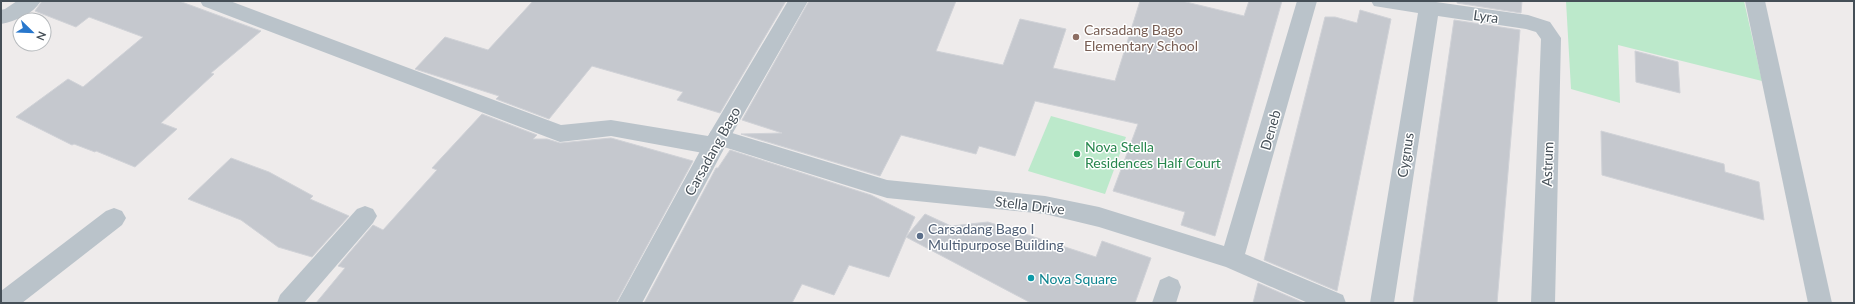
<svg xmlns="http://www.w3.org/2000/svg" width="1855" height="304" font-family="Lato,sans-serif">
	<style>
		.green { fill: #bce9cb }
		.building { fill: #c5c8ce; stroke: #d0d2d7 }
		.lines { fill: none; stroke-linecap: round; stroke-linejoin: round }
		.minor { fill: #bac3ca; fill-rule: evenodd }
		.tertiary { fill: #bac3ca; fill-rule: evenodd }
		.education-dot { fill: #8d6e63; stroke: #fff; stroke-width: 1.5 }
		.leisure-dot { fill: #2e9e5b; stroke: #fff; stroke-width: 1.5 }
		.service-dot { fill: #5c6f8a; stroke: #fff; stroke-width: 1.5 }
		.culture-dot { fill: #0f9aa8; stroke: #fff; stroke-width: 1.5 }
		.labels { text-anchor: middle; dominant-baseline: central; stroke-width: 3; stroke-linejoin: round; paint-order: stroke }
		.street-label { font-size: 14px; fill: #454f57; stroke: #fff }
		.education-label { font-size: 14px; fill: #785e54; stroke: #fff; text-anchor: start }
		.leisure-label { font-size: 14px; fill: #27864d; stroke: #fff; text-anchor: start }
		.service-label { font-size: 14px; fill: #4e5e75; stroke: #fff; text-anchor: start }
		.culture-label { font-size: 14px; fill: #0d838f; stroke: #fff; text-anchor: start }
	</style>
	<rect width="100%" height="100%" fill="#eeebeb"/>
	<g class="green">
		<path d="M1566 1H1744L1762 81 1618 45 1620 103 1571 89Z"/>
		<path d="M1051 116 1126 137 1105 194 1028 171Z"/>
	</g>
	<g class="building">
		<path d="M42 1H179L261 31 211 73 214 74 161 123 177 129 135 167 96 151 95 152 74 144 72 145 16 117 68 79 83 87 143 37 89 17 76 27 35 11Z"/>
		<path d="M533 1H786L720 113 677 100 683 92 592 66 549 119 496 99 499 96 415 69 445 37 488 50Z"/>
		<path d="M809 1H956L936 51 1003 65 1020 19 1066 29 1053 68 1115 81 1140 1H1182L1244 16 1249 1H1282L1215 236 1181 225 1185 212 1113 191 1138 124 1035 101 1015 156 979 146 976 154 901 135 880 176 741 134 782 133 742 120Z"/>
		<path d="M1457 1H1522L1521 13 1457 3Z"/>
		<path d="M1360 10 1391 19 1337 291 1264 260 1325 17H1335L1357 23Z"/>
		<path d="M1454 20 1520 30 1497 303H1413Z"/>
		<path d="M1635 51 1678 62 1680 93 1636 82Z"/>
		<path d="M482 114 537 135 533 139H547L560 143 611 138 693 161 616 303H316L345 268 338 266 373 225 383 230 437 170 432 168Z"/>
		<path d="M1601 131 1724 164 1725 172 1759 182 1764 220 1602 175Z"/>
		<path d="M730 150 871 195 915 217 906 237 925 214 951 226 988 222 1096 257 1102 241 1151 258 1135 303H1031L906 237 889 277 849 265 834 295 802 284 792 303H644L716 168H718Z"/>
		<path d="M231 158 269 172 313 196 310 199 349 216 312 257 278 247 241 220 188 199Z"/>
		<path d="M1258 283 1304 303H1253Z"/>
	</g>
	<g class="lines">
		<g class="minor">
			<path d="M17 1H41C33 14 16 21 1 24V10L5 9Z"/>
			<path d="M200 1H230L561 125 611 120 708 136 711 131 719 129 887 180 1045 196 1099 207 1224 246 1297 1H1317L1245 254 1343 295 1346 303H1308L1226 267 1099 227 1045 214 887 198 724 147 722 152 714 155 611 136 560 142 203 6Z"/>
			<path d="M1371 1H1429L1528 15 1550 22 1561 38 1555 303H1531L1541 39 1536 32 1526 29 1438 16 1394 303H1370L1418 13 1374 6Z"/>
			<path d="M1745 1H1765L1832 303H1808Z"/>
			<path d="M365 206 373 209 377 216 373 223 304 303H277L280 295 357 209Z"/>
			<path d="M114 208 122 211 126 218 122 225 22 303H1V291L106 211Z"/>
			<path d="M1169 276 1178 280 1181 287 1176 303H1152L1160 280Z"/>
		</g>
		<path class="tertiary" d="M788 1H808L727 143 642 303H617L711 131Z"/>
	</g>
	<circle class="education-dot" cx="1076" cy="37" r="4"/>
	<circle class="leisure-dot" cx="1077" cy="154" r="4"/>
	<circle class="service-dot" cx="920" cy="236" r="4"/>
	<circle class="culture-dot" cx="1031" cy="278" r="4"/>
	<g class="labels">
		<g class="street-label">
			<text transform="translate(1486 16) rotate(8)">Lyra</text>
			<text transform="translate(1270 130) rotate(-74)">Deneb</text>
			<text transform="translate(712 151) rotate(-61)">Carsadang Bago</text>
			<text transform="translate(1405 155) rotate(-81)">Cygnus</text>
			<text transform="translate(1547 164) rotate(-88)">Astrum</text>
			<text transform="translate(1030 205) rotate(7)">Stella Drive</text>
		</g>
		<g class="education-label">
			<text x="1084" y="29">Carsadang Bago<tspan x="1084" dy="16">Elementary School</tspan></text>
		</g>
		<g class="leisure-label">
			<text x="1085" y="146">Nova Stella<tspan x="1085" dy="16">Residences Half Court</tspan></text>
		</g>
		<g class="service-label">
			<text x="928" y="228">Carsadang Bago I<tspan x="928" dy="16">Multipurpose Building</tspan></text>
		</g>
		<g class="culture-label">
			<text x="1039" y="278">Nova Square</text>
		</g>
	</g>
	<rect width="1855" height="304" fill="none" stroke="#454f57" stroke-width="4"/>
	<g transform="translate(32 32) rotate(113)"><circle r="19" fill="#ffffff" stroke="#b5b9bc"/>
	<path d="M0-3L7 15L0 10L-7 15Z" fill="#2877cc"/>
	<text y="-6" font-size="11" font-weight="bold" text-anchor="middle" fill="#454f57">N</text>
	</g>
</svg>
